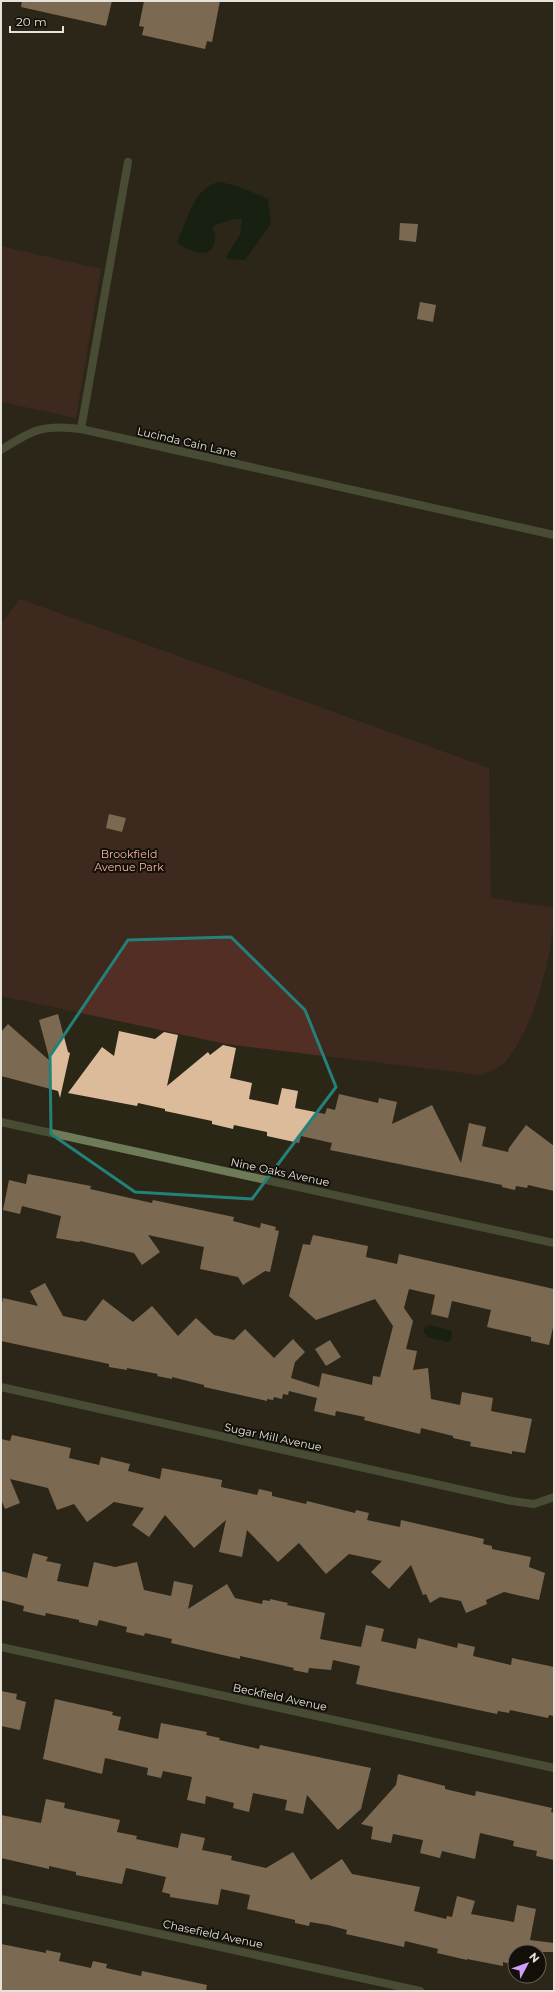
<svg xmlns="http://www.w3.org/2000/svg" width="555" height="1992" font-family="Montserrat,sans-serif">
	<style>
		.green { fill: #522e24 }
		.water { fill: #00190a }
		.building { fill: #dbbb9a }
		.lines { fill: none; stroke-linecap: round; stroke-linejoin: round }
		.street { stroke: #6e7b59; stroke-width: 8 }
		.marked { fill: none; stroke: #248179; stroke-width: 3; stroke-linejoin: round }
		.labels { text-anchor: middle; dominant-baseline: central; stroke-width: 4; stroke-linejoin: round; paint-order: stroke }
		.street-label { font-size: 11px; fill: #e5e3d9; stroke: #121009 }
		.park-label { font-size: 11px; fill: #f9b39d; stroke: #121009 }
	</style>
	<rect width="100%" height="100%" fill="#2b2717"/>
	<g class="green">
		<path d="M1 246 101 269 76 418 1 402Z"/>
		<path d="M20 599 489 768 491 898 554 908C554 952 534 1029 505 1062 500 1068 488 1071 481 1075L226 1044 1 996V624Z"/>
	</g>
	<g class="water">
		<path d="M220 182 240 187 268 199 271 224 245 260 228 259 226 257 240 234 242 219H233L213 226C213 230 215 234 215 238 214 262 189 252 177 242 187 221 195 185 220 182Z"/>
		<path d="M430 1325 452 1331 451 1340 448 1342 427 1337 426 1334 424 1333V1328Z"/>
	</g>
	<g class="building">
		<path d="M22 1H112L106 26 21 7Z"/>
		<path d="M144 1H220L212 42 207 41 205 49 142 35 144 27 139 26Z"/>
		<path d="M400 223 418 224 416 242 399 240Z"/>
		<path d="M420 302 436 305 433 322 417 319Z"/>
		<path d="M109 814 126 818 122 832 106 828Z"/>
		<path d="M58 1014 68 1052 70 1053 60 1098 58 1091 1 1076V1032L8 1024 50 1061 39 1020Z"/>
		<path d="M119 1031 155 1039 164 1032 178 1035 167 1086 208 1052 210 1055 223 1045 236 1048 230 1078 252 1083 249 1099 278 1105 282 1088 298 1091 295 1108 325 1114 327 1108 335 1110 339 1094 378 1103 379 1098 397 1102 392 1124 432 1105 461 1163 469 1123 486 1127 482 1146 508 1152 509 1148 526 1125 554 1146V1191L528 1185 527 1188 516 1186 515 1190 502 1187V1185L330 1150 332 1143 301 1136 299 1143 267 1136V1132L234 1125 233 1129 212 1124V1121L165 1111V1109L138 1103 137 1106 68 1093 102 1047 114 1056Z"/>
		<path d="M28 1174 91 1186 90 1189 152 1203 153 1200 234 1217 233 1221 260 1228 261 1223 276 1227 275 1230 279 1231 270 1272 265 1271 243 1285 238 1277 200 1269 204 1247 148 1235 160 1252 142 1265 134 1253 80 1241 79 1242 56 1238 61 1216 22 1206 20 1214 3 1210 9 1180 26 1184Z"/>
		<path d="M313 1235 368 1246 366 1257 397 1264 399 1254 554 1289V1323L549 1345 531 1341V1337L487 1327 491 1310 452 1301 448 1318 431 1314 435 1295 409 1289 404 1308 413 1321 406 1349 417 1351 413 1370 428 1368 431 1399 460 1405 462 1392 493 1398 491 1411 532 1419 525 1453 512 1451V1454L470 1446 471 1442 453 1438V1436L421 1428 420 1434 364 1420 365 1417 336 1411 335 1416 314 1411 317 1398 289 1391 288 1395 283 1394 282 1399 274 1397 273 1400 267 1399V1401L204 1387V1385L172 1377V1379L157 1376 158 1374 127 1368V1370L109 1367V1364L1 1341V1308L3 1298 38 1306 30 1291 45 1283 63 1316 86 1321 103 1299 133 1322 152 1306 178 1336 196 1318 214 1335 234 1340 245 1329 274 1358 293 1339 305 1352 295 1362 291 1378 319 1387 322 1373 372 1385 373 1376 380 1377 393 1326 375 1299 316 1320 289 1296 303 1244 310 1245Z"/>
		<path d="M330 1340 341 1357 326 1366 315 1349Z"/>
		<path d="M12 1435 71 1448 69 1458 99 1465 101 1457 130 1464 128 1471 160 1479 162 1468 222 1480 221 1487 257 1495 259 1489 272 1492V1496L306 1504 307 1501 355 1513 356 1510 369 1513 367 1520 400 1527 401 1520 484 1539 483 1544 492 1546V1549L531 1557 529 1567 545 1573 539 1600 504 1592 486 1600 487 1604 466 1613 461 1601 440 1597 430 1603 426 1594 423 1595 411 1565 389 1589 371 1572 382 1561 349 1554 326 1574 299 1543 278 1562 247 1530 242 1557 219 1552 226 1520 194 1548 165 1515 149 1537 132 1525 144 1508 114 1502 87 1522 74 1504 57 1510 48 1488 10 1479 20 1503 5 1509 1 1499V1439L10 1441Z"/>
		<path d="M33 1553 48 1557 46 1561 61 1564 57 1581 88 1587 94 1562 115 1567 137 1562 144 1590 171 1596 174 1581 193 1585 188 1609 227 1584 235 1598 262 1604 263 1600 270 1601V1599L288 1603 287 1605 325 1613 320 1639 361 1647 366 1625 384 1629 381 1641 416 1649 418 1638 457 1648 458 1643 475 1647 473 1656 511 1665 512 1658 554 1667V1716L549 1715 548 1718 510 1710 509 1713 498 1711 497 1714 356 1684 360 1666 333 1660 331 1670 309 1668 308 1673 293 1670 294 1668 240 1656V1659L171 1643 172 1639 145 1633 144 1636 126 1632 127 1627 99 1620 97 1626 79 1622V1620L46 1613 45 1616 23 1611 24 1606 1 1600V1571L27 1578Z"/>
		<path d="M1 1691 17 1694 16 1699 26 1702 20 1730 1 1726Z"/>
		<path d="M55 1699 113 1712 112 1715 121 1717 118 1730 158 1739 161 1723 207 1732 206 1735 220 1738 219 1740 259 1749 260 1745 371 1768 361 1809 338 1830 307 1795 303 1814 285 1810 287 1800 253 1793 249 1812 233 1808 234 1803 206 1796 205 1804 187 1800 192 1777 163 1771 161 1778 147 1775 148 1768 105 1758 102 1774 43 1759Z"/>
		<path d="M398 1774 445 1786V1789L475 1796 476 1791 552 1808 551 1812 554 1813V1860L536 1856 537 1851 513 1846 514 1841 480 1833 475 1859 442 1851 440 1858 420 1853 423 1840 393 1834 391 1843 371 1839 373 1827 361 1824 396 1785Z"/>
		<path d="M46 1799 65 1803 64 1808 120 1820 117 1832 137 1836 136 1839 178 1848 181 1833 205 1838 202 1850 232 1856 231 1860 266 1868 293 1852 311 1880 342 1859 352 1874 420 1887 414 1911 446 1919 447 1916 452 1917 457 1896 475 1901 471 1914 514 1922 517 1905 536 1909 530 1940 554 1943V1952H515L514 1965 503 1962V1966L467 1959V1960L437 1953 438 1949 405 1941 404 1947 346 1934 347 1930 328 1925 310 1922 309 1926 295 1923V1920L247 1909 250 1895 221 1889 218 1905 170 1897V1894L162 1892 166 1877 126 1868 122 1884 76 1875V1872L49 1866V1869L1 1858V1815L41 1823Z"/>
		<path d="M1 1944 46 1953V1950L61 1953 59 1961 91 1968 93 1961 107 1964 106 1968 141 1976 142 1971 207 1985 206 1991H1Z"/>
	</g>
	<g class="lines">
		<g class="street">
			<path d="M81 429 128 162"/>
			<path d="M1 450C32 430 43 424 81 429L554 535"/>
			<path d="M1 1122 554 1243"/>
			<path d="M1 1387 512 1501 534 1504 554 1497"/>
			<path d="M1 1647 554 1768"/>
			<path d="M1 1899 420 1991"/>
		</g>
	</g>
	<path d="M0 0H555V1992H0ZM231 937 305 1010 336 1087 252 1199 135 1192 51 1134 50 1056 128 940Z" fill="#2b2717" fill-opacity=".55" fill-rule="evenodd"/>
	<path class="marked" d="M231 937 305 1010 336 1087 252 1199 135 1192 51 1134 50 1056 128 940Z"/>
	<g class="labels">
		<g class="street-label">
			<text transform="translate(187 442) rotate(13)">Lucinda Cain Lane</text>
			<text transform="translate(280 1172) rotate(12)">Nine Oaks Avenue</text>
			<text transform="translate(273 1437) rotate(12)">Sugar Mill Avenue</text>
			<text transform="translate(280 1697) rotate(12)">Beckfield Avenue</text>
			<text transform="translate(213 1934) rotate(12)">Chasefield Avenue</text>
		</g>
		<g class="park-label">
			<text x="129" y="854">Brookfield<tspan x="129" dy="13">Avenue Park</tspan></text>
		</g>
	</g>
	<rect width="555" height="1992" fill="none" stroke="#e5e3d9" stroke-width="4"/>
	<g transform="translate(527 1964) rotate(49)"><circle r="19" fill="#121009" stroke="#66645c"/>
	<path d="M0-3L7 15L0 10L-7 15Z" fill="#d39cfc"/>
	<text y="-6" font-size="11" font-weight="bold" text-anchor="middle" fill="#e5e3d9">N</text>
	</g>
	<path d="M10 26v6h53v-6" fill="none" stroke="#e5e3d9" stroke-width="2"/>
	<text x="16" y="26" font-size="12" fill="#e5e3d9" stroke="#121009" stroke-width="3" paint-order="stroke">20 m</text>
</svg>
